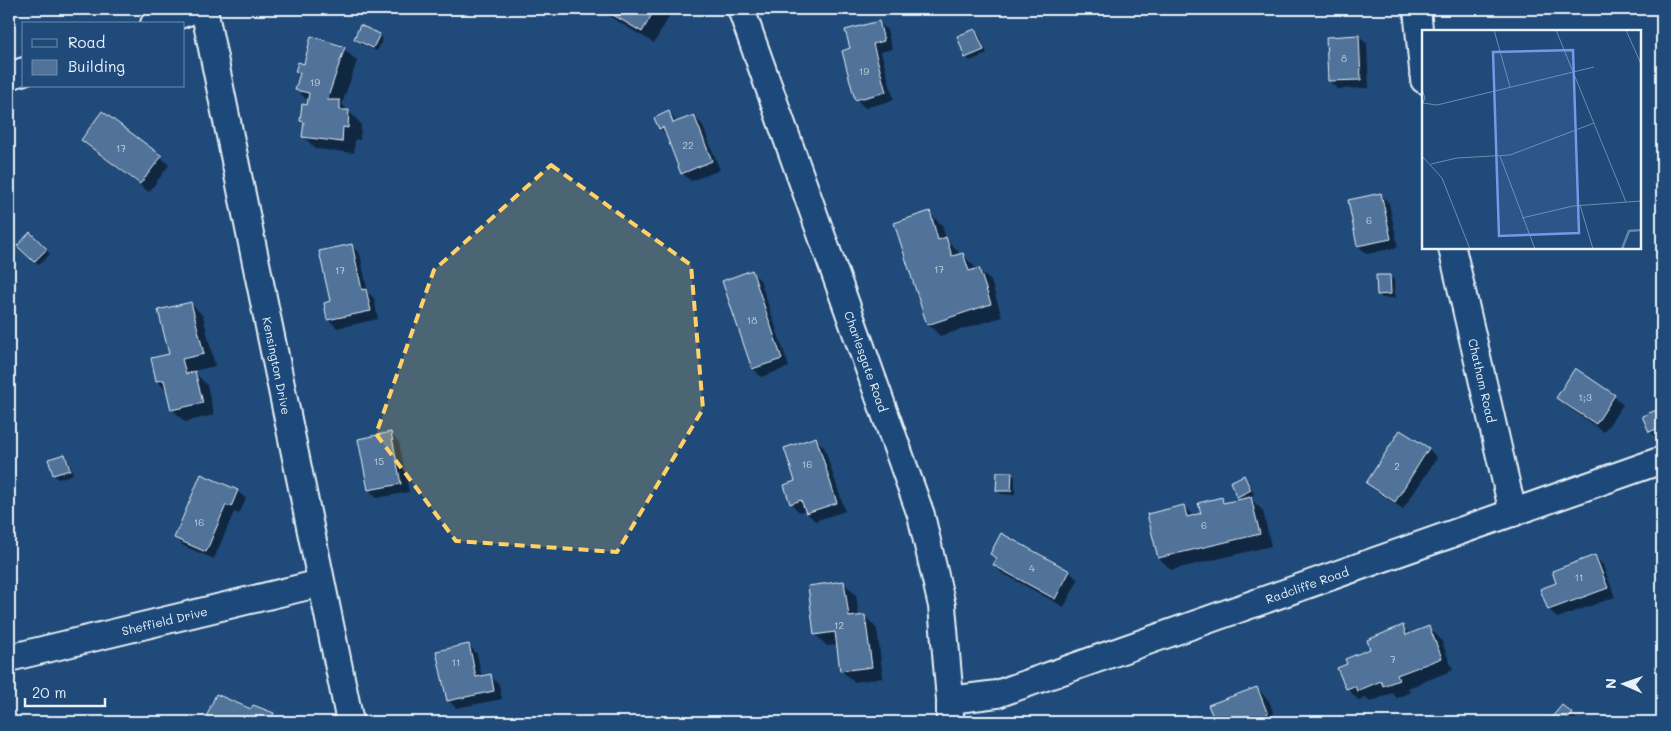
<svg xmlns="http://www.w3.org/2000/svg" width="1671" height="731" font-family="Mali,sans-serif">
	<style>
		.shadow { fill: #0007 }
		.building { fill: #517399; stroke: #e8f1f8 }
		.lines { fill: none; stroke-linecap: round; stroke-linejoin: round }
		.minor-casing { stroke: #e8f1f8; stroke-width: 30 }
		.minor { stroke: #1f4a7a; stroke-width: 26 }
		.marked { fill: #ffd166; fill-opacity: 0.2; stroke: #ffd166; stroke-width: 4; stroke-dasharray: 10 6; stroke-linejoin: round }
		.labels { text-anchor: middle; dominant-baseline: central; stroke-width: 4.5; stroke-linejoin: round; paint-order: stroke }
		.number-label { font-size: 10px; fill: #c2d2e0 }
		.street-label { font-size: 12px; fill: #e8f1f8; stroke: #1f4a7a }
		.inset-river { fill: none; stroke: #6685a7; stroke-width: 2.5 }
		.inset-road { fill: none; stroke: #6f8dac; stroke-width: 1 }
		.view { fill: #7897e6; fill-opacity: 0.15; stroke: #7897e6; stroke-width: 2.5 }
		.inset-edge { fill: none; stroke: #e8f1f8; stroke-width: 2.5 }
	</style>
	<rect width="100%" height="100%" fill="#1f4a7a"/>
	<filter id="ink" filterUnits="userSpaceOnUse"><feTurbulence type="fractalNoise" baseFrequency=".02" numOctaves="2"/><feDisplacementMap in="SourceGraphic" scale="10" xChannelSelector="R" yChannelSelector="G"/><feConvolveMatrix kernelMatrix="1 2 1 2 8 2 1 2 1" color-interpolation-filters="sRGB"/></filter>
	<g filter="url(#ink)">
		<g class="shadow">
			<path d="M601 9H672L673 10 654 43 607 15Z"/>
			<path d="M878 22 887 30 892 49 881 52 894 100 865 108 856 99 852 49Z"/>
			<path d="M975 30 979 34 987 54 970 61 966 57Z"/>
			<path d="M379 35 383 39 377 51 359 43 355 39Z"/>
			<path d="M1359 36 1367 44 1369 88 1338 89 1329 81Z"/>
			<path d="M344 49 357 61 342 104 361 124 360 140 355 139 354 153 316 149 304 137 305 125 301 121 309 107V102L297 90 300 76 297 72 304 65Z"/>
			<path d="M669 113 678 123 693 116 702 124 720 170 691 181 682 173 668 137 660 128Z"/>
			<path d="M83 139 161 157 169 165 149 192 91 148Z"/>
			<path d="M1381 195 1389 203 1398 247 1367 254 1358 246Z"/>
			<path d="M929 213 942 225 946 239 958 251 959 255 962 254 975 267 976 270 978 269 991 281 1002 317 940 336 928 324Z"/>
			<path d="M30 234 50 254 39 265 19 246Z"/>
			<path d="M351 245 360 254 368 293 374 298 378 319 337 328 329 320 325 304 331 302Z"/>
			<path d="M751 272 760 280 789 367 761 377 753 368Z"/>
			<path d="M1390 276 1394 280 1395 298H1382L1378 294Z"/>
			<path d="M191 303 203 316 215 366 193 371 207 385 214 415 185 422 173 410 168 392 157 381 170 355Z"/>
			<path d="M1576 370 1614 396 1623 405 1604 432 1566 406 1557 398Z"/>
			<path d="M1658 410 1662 414V432L1654 435 1650 431 1644 416Z"/>
			<path d="M1400 431 1429 449 1437 458 1403 509 1376 491 1367 483Z"/>
			<path d="M391 434 399 442 409 492 377 498 369 490Z"/>
			<path d="M816 439 824 447 845 511 815 521 807 513 806 510 799 512 791 503 797 482Z"/>
			<path d="M64 455 68 459 73 474 58 479 54 475 49 460Z"/>
			<path d="M1011 473 1015 477V495L1001 494 997 490Z"/>
			<path d="M1244 477 1248 481 1254 494 1249 497 1263 511 1271 546 1171 570 1159 558 1184 506 1194 516 1203 514 1221 499 1227 504 1242 500 1238 496Z"/>
			<path d="M237 491 246 499 239 514 234 512 214 559 184 546 175 538Z"/>
			<path d="M1002 535 1070 572 1078 580 1064 607 1002 573 994 565 998 559 992 553Z"/>
			<path d="M1595 556 1603 565 1615 597 1557 618 1549 609 1558 583Z"/>
			<path d="M844 583 856 595 859 617 865 616 877 629 883 678 854 682 841 670 838 645 827 646 815 634Z"/>
			<path d="M1403 627 1411 635 1429 627 1441 640 1453 670 1408 688 1410 692 1397 698 1392 693 1370 702 1366 698 1359 701 1347 688 1349 664 1372 650Z"/>
			<path d="M469 645 477 654 482 677 490 676 499 684 502 699 456 708 448 700Z"/>
			<path d="M1257 688 1269 701 1277 722H1204L1214 718Z"/>
			<path d="M216 696 252 711 273 715 281 722H205Z"/>
			<path d="M1572 715 1576 718 1572 722H1556L1552 718Z"/>
		</g>
		<g class="building">
			<path d="M603 9H655L642 32Z"/>
			<path d="M879 21 884 41 873 44 886 92 855 100 842 51 850 48 845 30Z"/>
			<path d="M360 25 380 34 373 48 354 39Z"/>
			<path d="M975 29 984 50 965 58 957 36Z"/>
			<path d="M1359 35 1361 80 1328 81 1326 37Z"/>
			<path d="M311 36 345 47 327 100H340V110H349L348 128 343 127 342 142 302 137 304 122 300 121 302 104 307 105 309 93 295 90 300 73 295 72 298 62 304 64Z"/>
			<path d="M102 111 162 156 140 184 81 140Z"/>
			<path d="M669 111 673 123 694 115 712 161 681 174 663 127 659 129 654 118Z"/>
			<path d="M1381 193 1391 239 1357 246 1348 200Z"/>
			<path d="M930 211 938 240 946 237 952 256 963 253 969 271 979 268 991 304 927 325 894 223Z"/>
			<path d="M30 232 47 249 34 262 17 246Z"/>
			<path d="M352 244 362 290 366 289 371 311 327 320 324 303 330 301 319 251Z"/>
			<path d="M752 270 782 359 752 369 722 281Z"/>
			<path d="M1376 275H1390L1391 294 1377 295Z"/>
			<path d="M191 302 204 354 182 359 186 374 195 371 203 403 171 410 164 380 156 381 151 358 169 354 158 310Z"/>
			<path d="M1575 368 1615 395 1596 424 1556 398Z"/>
			<path d="M1659 409 1662 417V427L1649 432 1642 416Z"/>
			<path d="M1400 430 1429 448 1395 502 1366 483Z"/>
			<path d="M391 432 401 484 368 490 358 439Z"/>
			<path d="M816 437 837 503 806 513 801 500 790 504 784 485 795 481 784 448Z"/>
			<path d="M65 454 70 470 53 475 48 459Z"/>
			<path d="M997 472H1012L1011 491H996Z"/>
			<path d="M201 474 238 490 231 507 226 505 206 552 174 538Z"/>
			<path d="M1244 475 1251 490 1237 497 1230 482Z"/>
			<path d="M1222 497 1223 503 1251 497 1260 534 1158 558 1147 514 1184 505 1187 517 1201 513 1198 503Z"/>
			<path d="M1001 533 1070 571 1055 599 993 565 997 558 990 554Z"/>
			<path d="M1595 555 1608 588 1548 610 1540 589 1556 583 1552 571Z"/>
			<path d="M844 581 849 617 865 615 872 667 840 671 835 632 814 635 808 586Z"/>
			<path d="M1403 625 1406 635 1429 626 1442 658 1397 675 1399 680 1383 686 1381 681 1357 691 1355 686 1346 689 1337 668 1347 664 1345 659 1370 649 1367 640Z"/>
			<path d="M469 644 476 677 491 674 494 691 447 701 436 651Z"/>
			<path d="M1257 687 1269 717 1255 722H1201L1213 717 1208 705Z"/>
			<path d="M216 694 251 709 253 705 274 713 270 722H204Z"/>
			<path d="M1562 705 1573 714 1565 722H1556L1551 718Z"/>
			<path d="M1194 715 1196 722H1176Z"/>
		</g>
		<g class="lines">
			<g class="minor-casing">
				<g id="minor">
					<path id="s1" d="M204 9 350 722"/>
					<path id="s2" d="M741 9 921 515 942 606 950 700V722"/>
					<path d="M1417 9 1424 80"/>
					<path d="M154 24 196 9"/>
					<path d="M9 76 24 71"/>
					<path id="s3" d="M1452 248 1513 513"/>
					<path id="s4" d="M9 658 321 583"/>
					<path id="s5" d="M950 700 997 694 1662 460"/>
				</g>
			</g>
			<use href="#minor" class="minor"/>
		</g>
	</g>
	<path class="marked" d="M551 165 691 265 703 409 617 552 456 541 376 434 434 270Z"/>
	<g class="labels">
		<g class="number-label">
			<text x="1344" y="58">8</text>
			<text x="864" y="71">19</text>
			<text x="315" y="82">19</text>
			<text x="688" y="145">22</text>
			<text x="121" y="148">17</text>
			<text x="1369" y="220">6</text>
			<text x="939" y="269">17</text>
			<text x="340" y="270">17</text>
			<text x="752" y="320">18</text>
			<text x="1585" y="397">1;3</text>
			<text x="379" y="461">15</text>
			<text x="807" y="464">16</text>
			<text x="1397" y="466">2</text>
			<text x="199" y="522">16</text>
			<text x="1204" y="525">6</text>
			<text x="1032" y="568">4</text>
			<text x="1579" y="577">11</text>
			<text x="839" y="625">12</text>
			<text x="1393" y="659">7</text>
			<text x="456" y="662">11</text>
		</g>
		<g class="street-label">
			<text stroke="none"><textPath href="#s2" startOffset="374">Charlesgate Road</textPath></text>
			<text stroke="none"><textPath href="#s1" startOffset="364">Kensington Drive</textPath></text>
			<text stroke="none"><textPath href="#s3" startOffset="136">Chatham Road</textPath></text>
			<text stroke="none"><textPath href="#s5" startOffset="376">Radcliffe Road</textPath></text>
			<text stroke="none"><textPath href="#s4" startOffset="160">Sheffield Drive</textPath></text>
		</g>
	</g>
	<g transform="translate(1422 30)">
		<rect width="219" height="219" fill="#1f4a7a"/>
		<path class="inset-river" d="M200 219 207 201 219 200"/>
		<path class="inset-road" d="M72 0 88 57M134 0 204 172M204 0 219 34M0 59 3 68 0 75M1 73 15 75 172 37M0 126 20 148 48 219M78 126 113 219M9 134 35 128 88 125 172 93M158 175 171 219M100 188 151 176 219 171"/>
		<path class="view" d="M151 20 157 203 77 206 71 22Z"/>
		<rect width="219" height="219" class="inset-edge"/>
	</g>
	<rect width="1671" height="731" fill="none" stroke="#1f4a7a" stroke-width="30"/>
	<rect x="15" y="15" width="1641" height="701" fill="none" stroke="#e8f1f8" stroke-width="2" filter="url(#ink)"/>
	<rect x="22" y="22" width="162" height="65" fill="#1f4a7a" stroke="#6f8dac"/>
	<rect x="32" y="39" width="25" height="8" fill="#1f4a7a" stroke="#6f8dac"/>
	<text x="68" y="48" font-size="15" fill="#e8f1f8">Road</text>
	<rect x="32" y="60" width="25" height="15" fill="#517399" stroke="#6f8dac"/>
	<text x="68" y="72" font-size="15" fill="#e8f1f8">Building</text>
	<g transform="translate(1624 684) rotate(272)" stroke="#1f4a7a" stroke-width="4" paint-order="stroke">
	<path d="M0-4L9 19L0 12L-9 19Z" fill="#e8f1f8"/>
	<text y="-8" font-size="14" font-weight="bold" text-anchor="middle" fill="#e8f1f8">N</text>
	</g>
	<path d="M25 698v8h80v-8" fill="none" stroke="#e8f1f8" stroke-width="2.5"/>
	<text x="32" y="698" font-size="15" fill="#e8f1f8" stroke="#1f4a7a" stroke-width="4" paint-order="stroke">20 m</text>
</svg>
